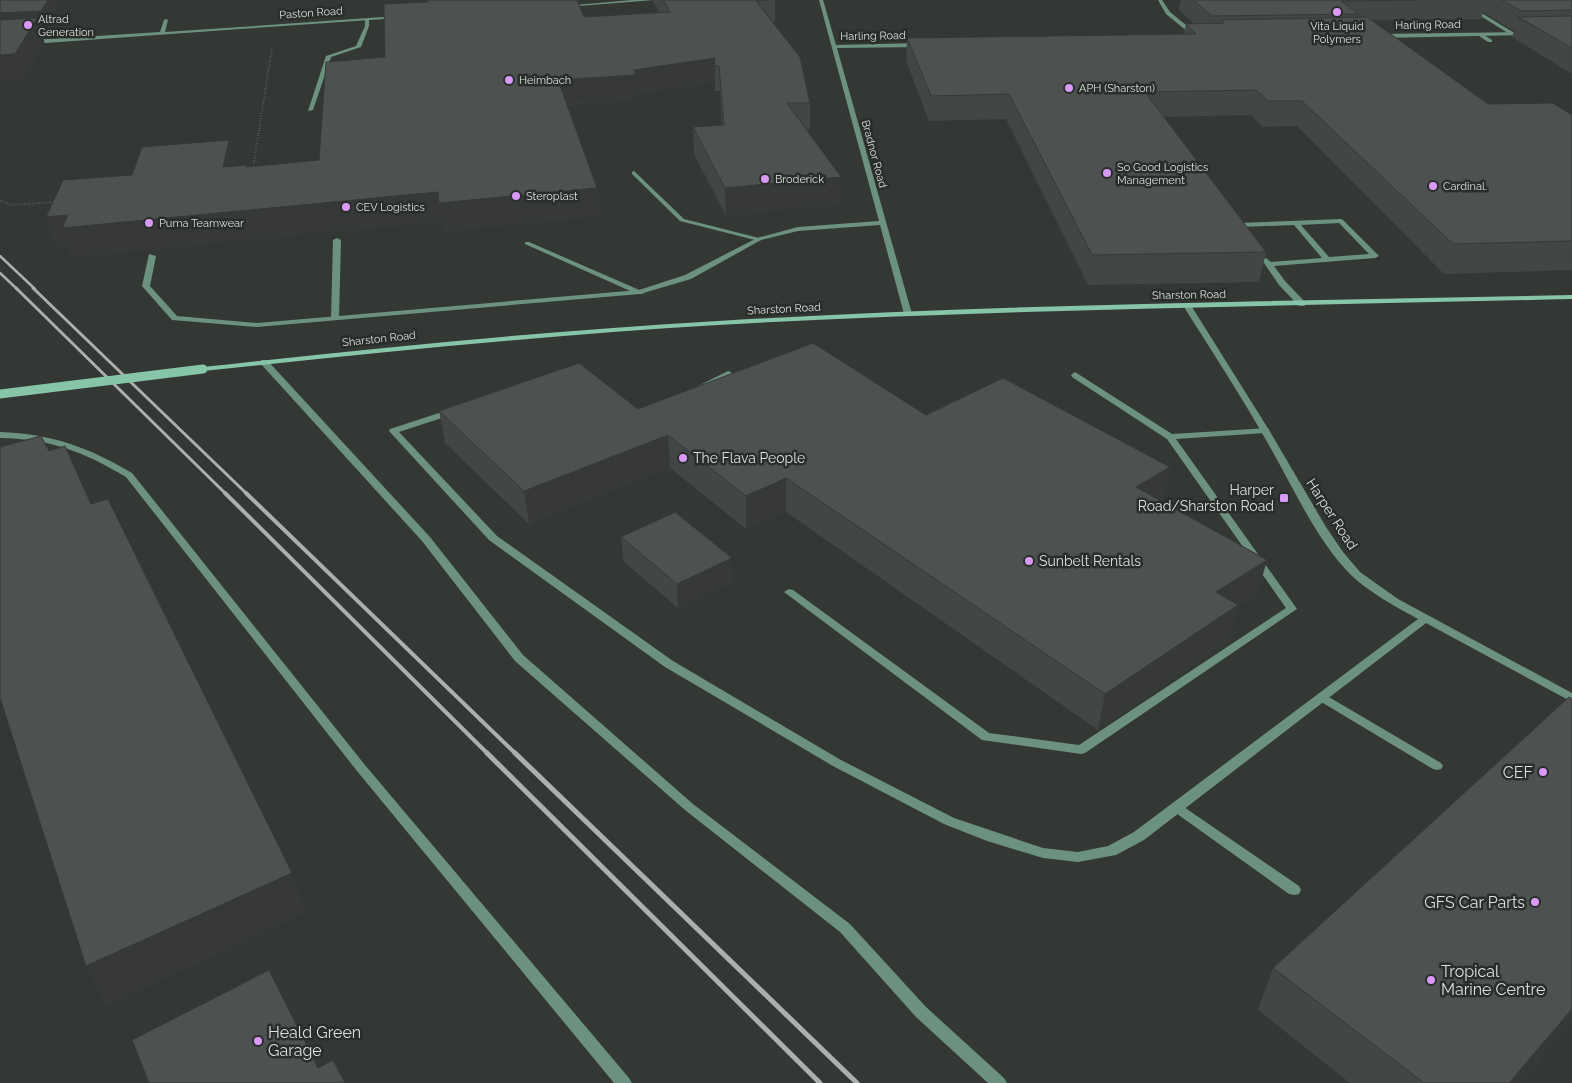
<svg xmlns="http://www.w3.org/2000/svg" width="1572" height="1083" font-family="Raleway,sans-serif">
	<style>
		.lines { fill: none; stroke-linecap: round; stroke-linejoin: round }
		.path { stroke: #727674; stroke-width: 2; stroke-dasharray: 0.5 2; stroke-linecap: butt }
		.service { fill: #6c917f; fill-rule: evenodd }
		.minor { fill: #6c917f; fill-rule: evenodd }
		.secondary { fill: #87c5a8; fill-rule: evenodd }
		.rail-far3 { stroke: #acafad; stroke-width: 2.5 }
		.rail-far2 { stroke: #acafad; stroke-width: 3 }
		.rail-far1 { stroke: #acafad; stroke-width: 4 }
		.rail { stroke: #acafad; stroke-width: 5 }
		.secondary-bridge { stroke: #87c5a8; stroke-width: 9 }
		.wall { fill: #424644 }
		.shaded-wall { fill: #363937 }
		.building { fill: #4d514f; stroke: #363937 }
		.poi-dot { fill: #d99af7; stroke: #292e2b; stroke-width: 2 }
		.labels { text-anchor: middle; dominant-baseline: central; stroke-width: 5; stroke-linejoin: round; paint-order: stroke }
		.far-street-label { font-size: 11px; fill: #dddfde; stroke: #292e2b }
		.far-poi-label { font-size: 11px; fill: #dddfde; stroke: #292e2b; text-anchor: start }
		.poi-label { font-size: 14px; fill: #dddfde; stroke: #292e2b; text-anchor: start }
		.street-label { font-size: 14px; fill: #dddfde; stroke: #292e2b }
		.near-poi-label { font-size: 16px; fill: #dddfde; stroke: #292e2b; text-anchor: end }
	</style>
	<rect width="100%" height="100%" fill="#333835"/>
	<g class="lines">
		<g class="path">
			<path d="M253 168 272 48"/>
			<path d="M0 201 12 205 55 202"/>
		</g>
		<g class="service">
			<path d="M1158 0H1162L1170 12 1197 34V36H1193L1166 14Z"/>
			<path d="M1455 0H1460L1516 34 1511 35Z"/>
			<path d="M166 19 168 20 165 32 240 27 242 28 240 29 32 44 29 42 32 40 160 32 164 20Z"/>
			<path d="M365 19 369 20V26L361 47 331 57 313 110 308 111 326 56 356 46 365 26Z"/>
			<path d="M1481 33 1492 40V42H1488L1479 36Z"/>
			<path d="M634 171 684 219 763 239 759 241 680 221 632 174V172Z"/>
			<path d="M1341 219 1343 220 1379 256 1375 258 1274 266 1285 281 1305 302V306H1299L1279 285 1262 260 1266 258 1271 262 1322 258 1294 225 1240 227 1237 225 1240 223ZM1339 223 1369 254 1329 257 1301 225Z"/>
			<path d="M337 238 341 240 339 318 335 320 331 318 333 240Z"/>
			<path d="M525 242H529L644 292 643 294H637L525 244Z"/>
			<path d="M149 254 156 256 150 286 177 316 257 323 261 325 257 327 172 320 142 286Z"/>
			<path d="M261 360H267L430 537 523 655 693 804 850 924 926 1007 1004 1078 1007 1083H988L916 1017 840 932 685 810 515 661 422 541 261 364Z"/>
			<path d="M728 371 731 372V376L705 388 702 389 698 386Z"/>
			<path d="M1075 372 1172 434 1268 428 1269 430 1265 433 1176 439 1297 609 1085 753 1081 754 982 740 784 592 789 589 793 590 989 733 1079 745 1286 608 1167 439 1072 377 1071 375Z"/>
			<path d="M451 409 454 410 455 412 454 414 399 432 497 536 673 661 675 664 673 667H665L489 540 389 431 390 429Z"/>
			<path d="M0 432C52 434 88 447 132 473L365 765 629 1078 632 1083H614L357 771 126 477C82 451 51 439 0 438Z"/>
			<path d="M1322 693 1441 763 1443 766 1441 769 1437 770 1433 769 1318 700 1316 697 1318 694Z"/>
			<path d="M1177 803 1181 805 1299 886 1301 890 1299 894 1294 895 1289 894 1173 811 1171 808 1173 805Z"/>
		</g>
		<g class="minor">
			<path d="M632 0H654L566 7 564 6Z"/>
			<path d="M819 0H823L836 45 920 43 923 45 920 47 837 48 912 314 911 316H908L904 314 880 225 798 231 761 240 691 279 640 294 257 327 253 325 257 323 639 290 685 275 757 238 798 227 879 221Z"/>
			<path d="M397 16 399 18 240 29 238 28 240 27Z"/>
			<path d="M1525 32 1527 35 1380 38 1377 36 1380 34Z"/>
			<path d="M1185 305H1191L1192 307 1269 430 1326 527 1343 552 1360 572 1398 599 1572 693V702L1426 623 1144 840 1116 855 1078 862 1043 858 987 841 944 824 833 766 665 667 663 664 665 661H673L841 760 954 818 1043 848 1078 852 1108 846 1134 832 1418 619C1398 608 1367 591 1351 575 1317 541 1294 489 1270 447 1243 399 1213 353 1184 307Z"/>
		</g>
		<path class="secondary" d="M1572 295V299C1287 306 1002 309 718 325 546 335 374 353 203 371L199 369 203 367C374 348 546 331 718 321 1002 304 1287 301 1572 295Z"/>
		<g class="rail-far3">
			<path d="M0 256 35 289"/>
			<path d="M0 273 17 289"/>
		</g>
		<g class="rail-far2">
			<path d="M16 288 226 494"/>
			<path d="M33 288 247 494"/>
		</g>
		<g class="rail-far1">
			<path d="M225 493 488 754"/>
			<path d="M246 493 516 754"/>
		</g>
		<g class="rail">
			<path d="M487 753 820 1083"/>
			<path d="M515 753 857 1083"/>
		</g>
		<path class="secondary-bridge" d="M0 394 203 369"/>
	</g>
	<g class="wall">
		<path d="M426 0H577L584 17 659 12 653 2V0H775V22H772L810 103V129H806L841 177 840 204 726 216 694 154 693 127 722 125 720 91H715V82L637 94V99L567 105 597 188 600 216 444 231 442 221 72 257 68 245 56 246 46 217 132 175 235 166 247 167 319 160 385 57 427 2Z"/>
		<path d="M1181 0H1572V74L1512 37 1514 31 1483 12 1481 19 1371 20 1488 104 1572 115V270L1444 274 1297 126 1262 127 1251 115 1163 117 1266 252 1259 282 1088 285 1006 119 929 121 906 61 907 38 1184 34 1186 24H1194L1179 10Z"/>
		<path d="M638 409 926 415 1170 467 1163 500 1161 501 1267 560 1257 595 1238 607 1229 640 1098 730 786 512 746 529 670 468 529 524 445 443 439 411Z"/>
		<path d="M621 537 733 582 678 608 623 561Z"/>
		<path d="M1273 968 1572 1022 1520 1083H1350L1258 1010Z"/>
	</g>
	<g class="shaded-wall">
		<path d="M48 0H55L60 18 50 36 43 37 45 44 24 81 0 83V13Z"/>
		<path d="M715 58V82L637 94V99L560 105 558 80Z"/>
		<path d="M229 140 236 166 223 167Z"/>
		<path d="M841 177 840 204 726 216 725 188Z"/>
		<path d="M597 188 600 216 444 231 442 221 72 257 68 245 56 246 46 217 438 192Z"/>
		<path d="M668 435 670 468 529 524 524 491Z"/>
		<path d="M1170 467 1163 500 1130 521 1136 487Z"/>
		<path d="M786 478V512L746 529V496Z"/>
		<path d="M732 558 733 582 678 608 677 584Z"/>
		<path d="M1267 560 1257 595 1238 607 1229 640 1098 730 1105 694 1216 592Z"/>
		<path d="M0 689 11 711 0 715Z"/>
		<path d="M292 873 306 913 106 1007 86 966Z"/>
		<path d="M1572 1009V1022L1520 1083H1509Z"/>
	</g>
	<g class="building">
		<path d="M0 0H48L41 11 0 13Z"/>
		<path d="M428 0H577L584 17 670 12 663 0H768L756 1 800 57 810 103H787L841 177 725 188 693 127 724 125 719 66H714L715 58 634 70 636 75 558 80 597 188 439 203 438 192 62 228 68 215 46 217 63 180 132 175 142 147 229 140 223 167 247 165 246 167 319 160 326 62 385 57 384 4 429 2Z"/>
		<path d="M1193 0H1416L1341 1 1359 14 1212 16Z"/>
		<path d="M1502 0H1572V10L1521 11Z"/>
		<path d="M1572 16V48L1518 17Z"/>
		<path d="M1367 17 1488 104 1553 103 1572 115V241L1453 244 1302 101H1268L1256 90 1145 92 1266 252 1092 255 1009 94 931 96 907 38 1196 34 1186 24 1224 23 1220 20Z"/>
		<path d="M37 18 15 54 0 55V20Z"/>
		<path d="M813 343 926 415 1003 378 1170 467 1136 487 1267 560 1216 592 1238 605 1105 694 786 478 746 496 668 435 524 491 439 411 579 363 638 409Z"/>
		<path d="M41 436 49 451 65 446 91 504 108 499 292 873 86 966 0 698V447Z"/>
		<path d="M675 512 732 558 677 584 621 537Z"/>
		<path d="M1569 697 1572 699V1009L1509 1083H1424L1273 968Z"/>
		<path d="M269 970 318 1068 333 1060 345 1083H149L132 1040Z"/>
	</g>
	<g class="poi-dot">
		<circle cx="1337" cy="12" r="5"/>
		<circle cx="28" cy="25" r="5"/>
		<circle cx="509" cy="80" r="5"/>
		<circle cx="1069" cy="88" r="5"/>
		<circle cx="1107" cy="173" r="5"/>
		<circle cx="765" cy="179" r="5"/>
		<circle cx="1433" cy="186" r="5"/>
		<circle cx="516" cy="196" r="5"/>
		<circle cx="346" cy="207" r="5"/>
		<circle cx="149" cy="223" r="5"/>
		<circle cx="683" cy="458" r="5"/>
		<rect x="1279" y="493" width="10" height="10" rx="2.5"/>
		<circle cx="1029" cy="561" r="5"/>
		<circle cx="1543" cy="772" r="5"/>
		<circle cx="1535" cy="902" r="5"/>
		<circle cx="1431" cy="980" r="5"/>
		<circle cx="258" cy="1041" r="5"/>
	</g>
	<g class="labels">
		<g class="far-street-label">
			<text transform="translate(311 13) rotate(-4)">Paston Road</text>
			<text transform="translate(1428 25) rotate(-1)">Harling Road</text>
			<text transform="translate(873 36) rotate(-1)">Harling Road</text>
			<text transform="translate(874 154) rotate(75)">Bradnor Road</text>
			<text transform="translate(1189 295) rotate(-1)">Sharston Road</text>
			<text transform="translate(784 309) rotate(-3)">Sharston Road</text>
			<text transform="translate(379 339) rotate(-6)">Sharston Road</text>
		</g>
		<g class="far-poi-label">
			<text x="38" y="19">Altrad<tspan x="38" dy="13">Generation</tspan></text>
			<text x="1337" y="26" text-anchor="middle">Vita Liquid<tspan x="1337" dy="13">Polymers</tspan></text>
			<text x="519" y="80">Heimbach</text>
			<text x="1079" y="88">APH (Sharston)</text>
			<text x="1117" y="167">So Good Logistics<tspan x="1117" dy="13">Management</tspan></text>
			<text x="775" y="179">Broderick</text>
			<text x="1443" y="186">Cardinal.</text>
			<text x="526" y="196">Steroplast</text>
			<text x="356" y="207">CEV Logistics</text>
			<text x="159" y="223">Puma Teamwear</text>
		</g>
		<g class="poi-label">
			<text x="693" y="458">The Flava People</text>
			<text x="1274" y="490" text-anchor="end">Harper<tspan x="1274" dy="16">Road/Sharston Road</tspan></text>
			<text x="1039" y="561">Sunbelt Rentals</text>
		</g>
		<g class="street-label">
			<text transform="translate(1332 514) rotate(57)">Harper Road</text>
		</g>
		<g class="near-poi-label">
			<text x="1533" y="772">CEF</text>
			<text x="1525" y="902">GFS Car Parts</text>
			<text x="1441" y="971" text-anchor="start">Tropical<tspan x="1441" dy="18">Marine Centre</tspan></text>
			<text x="268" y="1032" text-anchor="start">Heald Green<tspan x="268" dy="18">Garage</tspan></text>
		</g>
	</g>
</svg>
